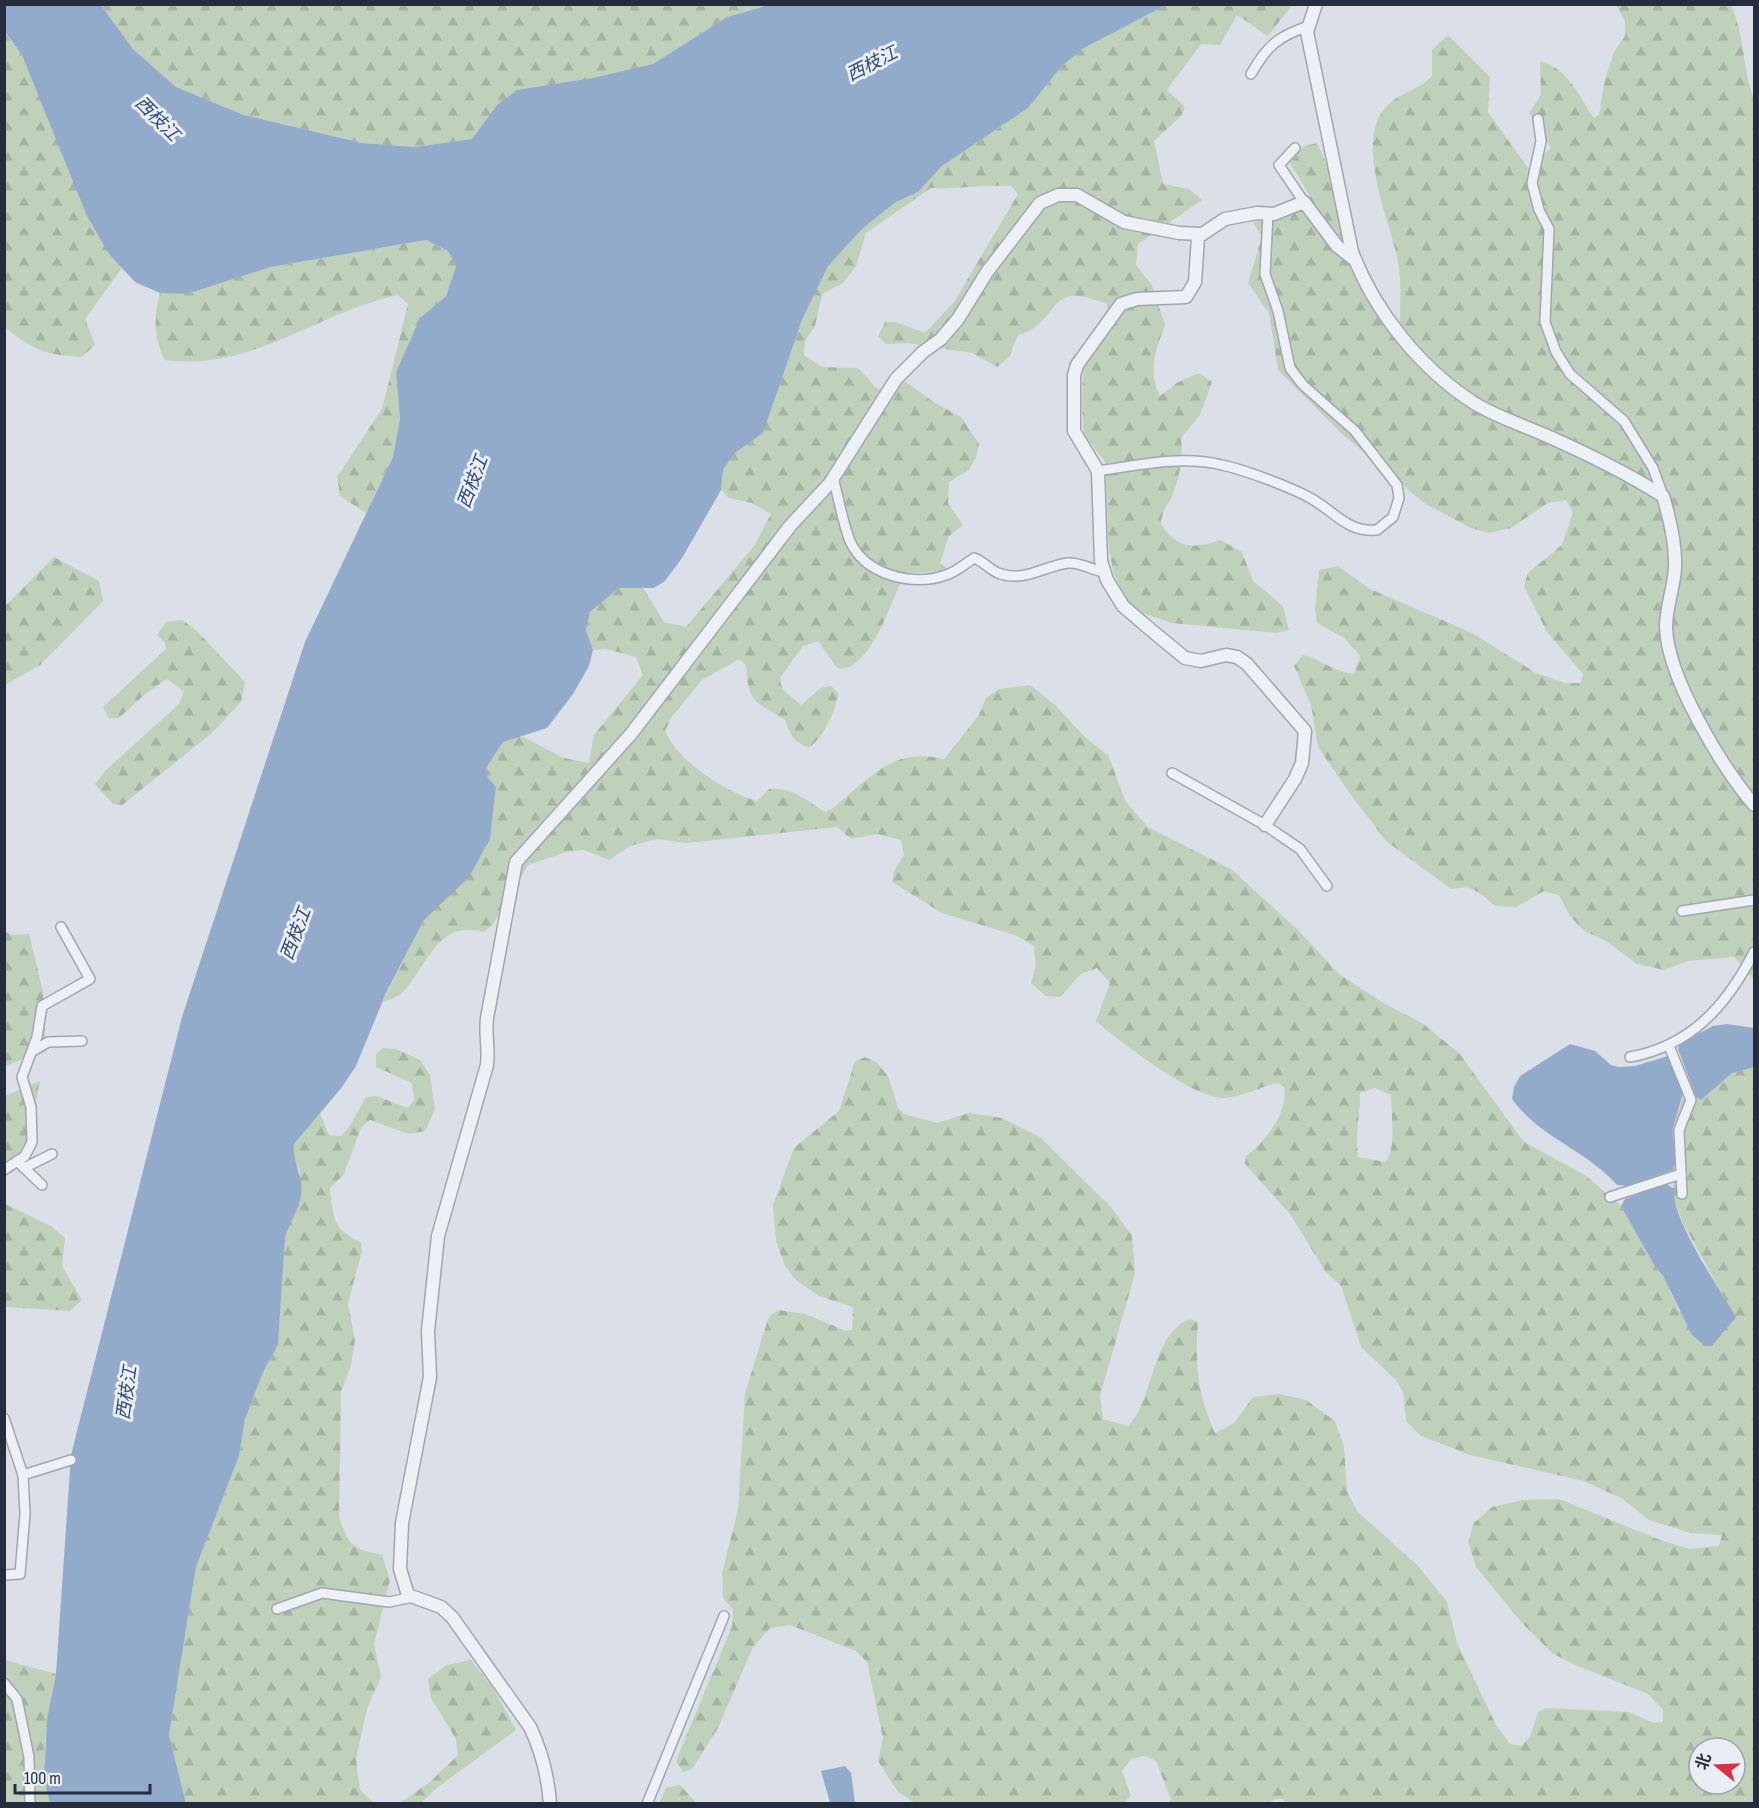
<svg xmlns="http://www.w3.org/2000/svg" width="1759" height="1808" font-family="'Sofia Sans Condensed','Noto Sans SC',sans-serif">
	<style>
		.forest { fill: url(#forest-firs); fill-rule: evenodd }
		.water { fill: #92abcb }
		.lines { fill: none; stroke-linecap: round; stroke-linejoin: round }
		.minor-casing { stroke: #a0a6b1; stroke-width: 12 }
		.tertiary-casing { stroke: #a0a6b1; stroke-width: 15 }
		.minor { stroke: #edf0f5; stroke-width: 9 }
		.tertiary { stroke: #edf0f5; stroke-width: 12 }
		.labels { text-anchor: middle; dominant-baseline: central; stroke-width: 6; stroke-linejoin: round; paint-order: stroke }
		.water-label { font-size: 18px; font-style: italic; fill: #2b4974; stroke: #eaeef4 }
	</style>
	<defs>
		<pattern id="forest-firs" width="22" height="20" patternUnits="userSpaceOnUse" patternTransform="scale(1.5)"><rect width="22" height="20" fill="#c0d1bb"/><path d="M5 1l3.5 6h-7zM16 11l3.5 6h-7z" fill="#a5b4a2"/></pattern>
	</defs>
	<rect width="100%" height="100%" fill="#dbdfe7"/>
	<g class="forest">
		<path d="M101 5H769L727 17 653 64 497 105 472 139 415 147 362 143 244 115 176 87 133 49Z"/>
		<path d="M1166 5H1292L1268 36 1237 15 1220 45 1201 44 1167 90 1185 107 1181 116 1154 141 1163 184 1189 189 1202 200 1138 244 1136 265 1152 286 1165 325C1156 349 1147 372 1160 396L1178 382 1199 373 1212 382 1200 415 1181 438C1183 455 1180 478 1173 494 1167 508 1162 508 1161 525 1178 548 1193 550 1220 540L1242 552 1253 581 1283 606 1289 630 1276 633 1172 623 1142 613 1127 602 1114 574 1109 550 1105 462 1084 435 1082 405 1083 368 1108 332 1107 304C1043 278 1063 322 1018 335L1009 357 997 367 972 353 907 343 886 344 878 337 885 322H895L925 333 954 302 1018 194 1011 186C984 185 958 189 931 188L866 233 856 266 843 283 822 294 815 326 805 341 804 355 822 367 858 368C881 391 872 395 906 382L935 403 961 417 979 444 976 458 969 470 949 482 948 503 963 525 949 536 940 563 950 570 904 574C893 597 870 675 837 668L818 641 803 646 780 678 782 689 801 705 821 688 831 686 839 694C833 714 826 734 809 748 795 742 789 735 785 720 755 701 748 703 746 665L739 659 702 680 671 718 665 731C680 763 724 791 757 801L769 789C792 787 807 800 824 812 834 810 839 802 847 796 880 768 899 749 944 759L979 715 986 698 999 689 1030 685 1054 704 1087 739 1108 755 1126 802 1148 827 1231 869 1297 929 1339 974 1385 1004 1422 1023 1459 1053 1524 1142 1585 1175 1621 1206 1654 1265 1663 1276 1679 1311 1735 1317 1683 1223 1673 1196V1170L1676 1160 1672 1131 1682 1099 1696 1097 1701 1100 1732 1072 1754 1067V1803L1286 1804 1283 1799H1275L1267 1804 1168 1803 1171 1800 1156 1761 1145 1756 1131 1759 1122 1771 1131 1796 1123 1803H915L898 1792 878 1761 883 1738 867 1662 856 1651 790 1625 770 1628 753 1647 718 1728 692 1769 683 1772 676 1761 732 1626 733 1610 723 1598 722 1573 738 1510 745 1393 769 1316 779 1310 805 1314 846 1331 852 1330 853 1307 819 1296 797 1281 785 1266 776 1241 773 1205 794 1148 839 1111 855 1061 865 1057 876 1062 888 1076 898 1108 904 1114 937 1123 969 1113 1002 1118 1040 1137 1111 1207 1132 1236 1135 1273 1100 1396 1103 1419 1128 1426C1154 1402 1151 1333 1190 1319L1198 1322C1195 1366 1197 1392 1215 1433L1234 1423 1253 1397 1280 1394 1306 1400 1335 1421 1344 1447 1347 1492 1357 1511 1418 1566 1447 1602 1457 1643 1496 1725 1510 1744 1521 1746 1530 1737 1538 1712 1546 1708 1629 1712 1654 1723 1663 1722V1710L1648 1694 1573 1664 1552 1653 1521 1622 1476 1567 1468 1541 1474 1523 1492 1507 1523 1500 1559 1499 1660 1540 1690 1549 1719 1546 1722 1535 1691 1533 1649 1520 1621 1498 1584 1481 1470 1455 1421 1436 1406 1421 1403 1392 1396 1380 1361 1347 1341 1286 1325 1271 1290 1214 1245 1164 1246 1156C1266 1140 1288 1114 1284 1087L1278 1083C1260 1087 1242 1097 1224 1098 1194 1099 1119 1041 1096 1021L1110 983 1097 968 1081 974 1060 997 1046 996 1031 983 1036 966 1034 946 1015 935 942 913 892 882 894 871 904 855 901 840 878 834 851 839 837 827 687 843 657 839 630 846 609 860 584 850 566 852 528 865 493 924 484 932C437 919 428 965 403 992 398 997 388 1000 382 1003L424 920 445 898 490 839 496 788 488 778 486 768 503 742 521 736 564 758 589 763 594 735 643 675 636 657 606 649 593 650 586 630 589 612 619 588 642 586 664 622 686 627 754 546 771 514 752 503 729 498 721 490 723 470 735 453 763 433 802 320 828 266 863 228 896 202 918 192 942 166 1028 108 1062 66 1084 48ZM1375 1088 1391 1095C1391 1111 1397 1151 1385 1162L1358 1157C1355 1132 1360 1118 1360 1093ZM1699 1748H1735V1784H1699Z"/>
		<path d="M1616 5H1731C1745 35 1742 69 1754 99V980L1734 957 1688 961 1664 970 1637 964 1606 941 1584 931 1570 916 1559 895 1544 891 1516 907 1496 906 1478 892 1468 887 1451 889 1386 841 1348 791 1318 747 1311 705 1294 666 1303 655C1322 660 1335 672 1354 674L1360 656 1344 638 1317 623 1315 609 1319 570 1338 566 1368 588 1472 633 1536 673 1565 683H1581L1583 674 1547 632 1524 586 1528 573 1562 545 1573 512 1566 500 1548 503 1511 528 1488 533 1471 528 1424 503 1341 433 1278 370 1269 313 1248 283 1262 237 1253 222 1285 217 1310 196 1290 163 1304 146 1317 143 1330 172 1353 268 1400 329C1400 306 1402 279 1397 256 1388 217 1354 140 1387 106 1400 92 1420 90 1432 76V50L1448 35 1490 77 1488 112 1528 168 1551 148 1529 113 1541 95 1540 61C1570 70 1577 94 1594 118L1599 115 1605 79 1614 52 1625 36V21Z"/>
		<path d="M4 32 22 55 109 254 122 268 85 319 95 345 82 357C46 355 32 350 5 327Z"/>
		<path d="M426 240 448 251 456 266 446 296 420 318 396 372 400 419 393 457 366 513 340 496 337 477 382 409 408 304 398 295C318 312 251 372 165 360 153 339 154 316 160 293L187 294 271 267Z"/>
		<path d="M54 557 99 581 103 601 40 665 5 685V606Z"/>
		<path d="M182 620 196 630 245 682 241 702 212 733 122 805 113 804 95 784 105 771 179 704 184 691 167 679 145 694 119 718H109L103 707 166 649 165 643 157 635 166 622Z"/>
		<path d="M4 930 11 935 29 934 43 992 46 1051 5 1066Z"/>
		<path d="M383 1048 396 1049 420 1060 430 1075 435 1110 425 1131 409 1134 370 1120 361 1128 344 1174 330 1188C333 1216 332 1230 361 1242L362 1251 348 1303 355 1341 351 1366 341 1392 339 1518 349 1541 361 1550 382 1555 390 1580 374 1644 381 1677 367 1709 356 1759 360 1790 374 1803H186L169 1735 196 1567 239 1456 245 1419 264 1370 278 1345 285 1239 287 1226 298 1207 300 1170 292 1156 294 1144 320 1113 329 1135 341 1136 349 1127 366 1097 376 1096 408 1108 414 1100 412 1083 376 1067V1054Z"/>
		<path d="M40 1081 27 1145 5 1178V1096Z"/>
		<path d="M5 1204 51 1226 65 1238 62 1266 82 1300 70 1311 5 1307Z"/>
		<path d="M5 1660 56 1674C47 1717 39 1760 50 1803L5 1804Z"/>
		<path d="M471 1660 493 1688 516 1730 434 1790 421 1803H400L430 1782 458 1755 456 1739 431 1698 428 1679 447 1665Z"/>
		<path d="M680 1785 695 1802 659 1803 666 1788Z"/>
	</g>
	<g class="water">
		<path d="M5 5H101L133 49 176 87 244 115 362 143 415 147 472 139 497 105 517 90 593 78 653 64 727 17 769 5H1166L1084 48 1062 66 1028 108 942 166 918 192 896 202 863 228 828 266 802 320 763 433 735 453 723 470 721 490 682 558 665 581 654 588H619L590 612 586 630 593 650 589 666 573 694 547 728 503 742 486 768 488 778 496 787 490 839 469 877 424 920 386 993 356 1066 342 1087 294 1144C292 1162 304 1176 301 1195 299 1211 288 1223 285 1239L278 1345 264 1370 245 1419 239 1456 196 1567 169 1735 186 1803H50L44 1779 47 1719 56 1674 71 1455 182 1017 305 642 393 457 400 419 396 372 420 318 446 296 456 266 448 251 426 240 271 267 187 294 160 293 135 282 109 254 87 216 22 55 5 32Z"/>
		<path d="M1727 1024 1754 1028V1067L1732 1073 1701 1100 1696 1097 1678 1049 1680 1043 1713 1026Z"/>
		<path d="M1570 1044 1595 1051 1611 1065 1619 1067 1635 1066 1668 1056 1683 1093 1672 1131 1676 1160 1673 1170 1626 1186 1617 1185C1588 1151 1539 1137 1512 1099L1514 1087 1520 1076Z"/>
		<path d="M1666 1184 1674 1189C1671 1219 1720 1289 1736 1317L1712 1346H1705L1692 1335 1663 1276 1654 1265 1621 1206 1625 1199Z"/>
		<path d="M845 1766 851 1773 855 1803H830L821 1771Z"/>
	</g>
	<g class="lines">
		<g class="minor-casing">
			<g id="minor">
				<path d="M1251 74C1267 46 1278 36 1309 26"/>
				<path d="M1538 119 1541 141 1532 183 1539 210 1549 229 1545 322 1556 352 1570 374 1624 421 1653 468 1663 496"/>
				<path d="M1295 148 1279 165 1304 202"/>
				<path d="M1098 471C1139 465 1181 455 1222 465 1245 470 1291 487 1312 499 1335 512 1348 533 1377 530L1393 517 1399 498 1397 485 1355 431 1303 385 1290 368 1278 311 1265 274 1268 214"/>
				<path d="M833 478C839 498 842 521 850 541 865 575 913 587 946 575 956 572 966 563 974 558 983 561 989 569 998 573 1023 583 1044 566 1068 563 1080 562 1092 570 1104 572"/>
				<path d="M1172 773 1265 825 1300 849 1327 886"/>
				<path d="M1682 911 1754 900"/>
				<path d="M1669 1046 1691 1100 1679 1130 1682 1194"/>
				<path d="M33 1051 48 1042 82 1041"/>
				<path d="M1630 1057C1691 1046 1727 1005 1754 952"/>
				<path d="M17 1161 42 1185"/>
				<path d="M24 1168 52 1154"/>
				<path d="M4 1170 25 1156 32 1142 31 1107 22 1077 37 1037 42 1006 90 979 61 927"/>
				<path d="M1610 1197 1681 1174"/>
				<path d="M4 1418 23 1475 25 1514 20 1574 4 1575"/>
				<path d="M23 1475 71 1460"/>
				<path d="M277 1609 322 1593 389 1602 413 1597"/>
				<path d="M4 1683 17 1699 29 1757 30 1804"/>
				<path d="M647 1804 724 1616"/>
			</g>
		</g>
		<g class="tertiary-casing">
			<g id="tertiary">
				<path d="M1316 4 1307 32 1352 252C1375 312 1420 368 1474 403 1495 416 1522 425 1545 435 1586 453 1625 472 1663 496 1670 519 1676 543 1675 568 1674 587 1666 607 1666 627 1667 677 1722 767 1754 805"/>
				<path d="M1265 825 1295 779 1302 763 1305 731 1247 664 1237 657 1226 655 1201 661 1185 658 1151 630 1123 606 1107 580 1101 561 1098 471 1074 431V375L1077 365 1121 304 1137 299 1186 297 1195 282 1198 237 1225 219 1257 213 1274 214 1304 202 1337 246 1355 260"/>
				<path d="M550 1804C548 1776 542 1752 530 1727L452 1617 441 1607 408 1595 400 1569 402 1523 430 1377 428 1331 438 1236 487 1065C489 1049 485 1035 487 1018L516 862 631 734 790 526 830 483 896 379 923 352 941 339 958 319 987 272 1040 203 1058 195H1077L1124 222 1179 233 1202 234"/>
			</g>
		</g>
		<use href="#minor" class="minor"/>
		<use href="#tertiary" class="tertiary"/>
	</g>
	<g class="labels">
		<g class="water-label">
			<text transform="translate(872 64) rotate(-27)">西枝江</text>
			<text transform="translate(157 119) rotate(45)">西枝江</text>
			<text transform="translate(473 482) rotate(-69)">西枝江</text>
			<text transform="translate(296 934) rotate(-69)">西枝江</text>
			<text transform="translate(127 1393) rotate(-82)">西枝江</text>
		</g>
	</g>
	<rect width="1759" height="1808" fill="none" stroke="#242c3e" stroke-width="12"/>
	<g transform="translate(1717 1766) rotate(288)"><circle r="28" fill="#eaeef4" stroke="#9ba0ab" stroke-width="1.5"/>
	<path d="M0-4.5L10 22L0 15L-10 22Z" fill="#d93246"/>
	<text y="-9" font-size="16" font-weight="bold" text-anchor="middle" fill="#242c3e">北</text>
	</g>
	<path d="M15 1784v9h135v-9" fill="none" stroke="#242c3e" stroke-width="3"/>
	<text x="24" y="1784" font-size="18" fill="#242c3e" stroke="#eaeef4" stroke-width="4.5" paint-order="stroke">100 m</text>
</svg>
